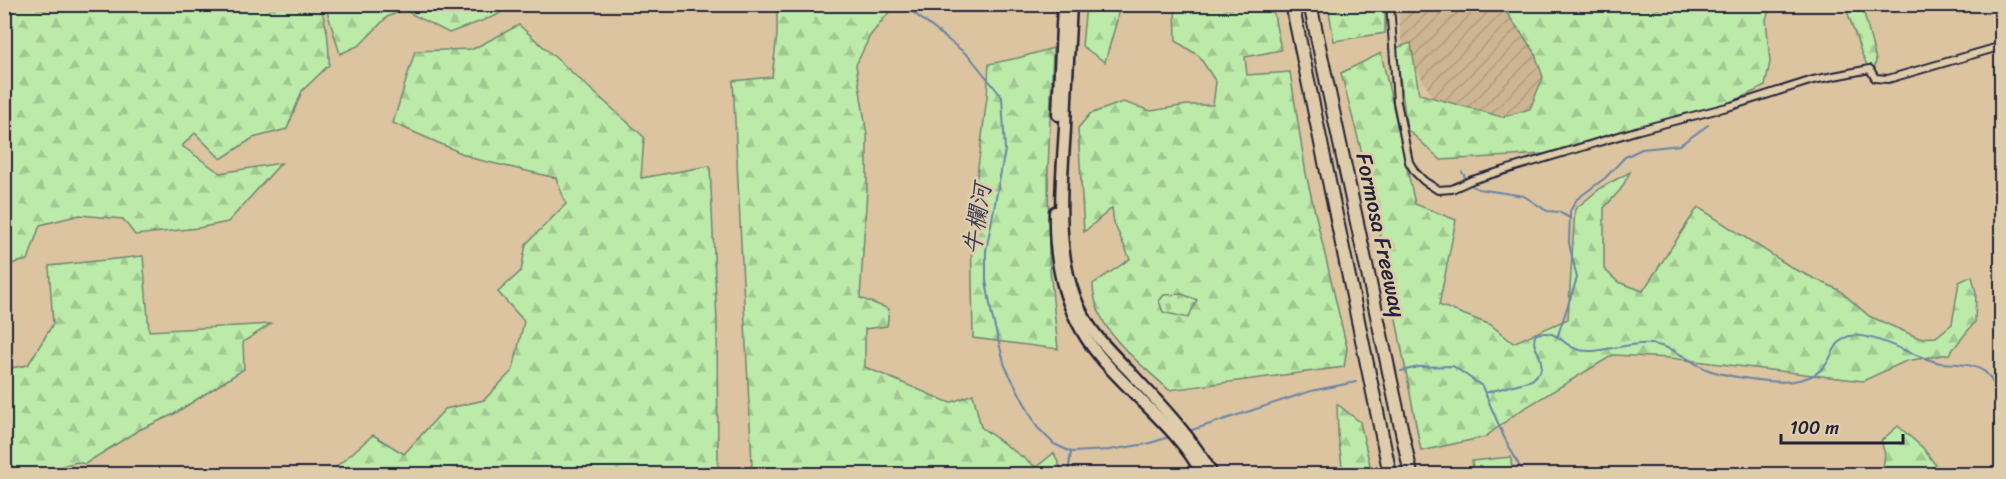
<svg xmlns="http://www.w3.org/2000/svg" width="2006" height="479" font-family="Sriracha,'LXGW WenKai TC',sans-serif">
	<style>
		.industrial { fill: url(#industrial-furrows) }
		.green { fill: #bceaa8; stroke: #6f8672; stroke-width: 1.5 }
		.forest { fill: url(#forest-firs); stroke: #6f8672; stroke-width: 1.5 }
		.cemetery { fill: url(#cemetery-stones); stroke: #6f8672; stroke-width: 1.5 }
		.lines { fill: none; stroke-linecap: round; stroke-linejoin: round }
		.stream { stroke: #6884a9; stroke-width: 2 }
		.minor-casing { stroke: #22223b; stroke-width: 10 }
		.primary-casing { stroke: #22223b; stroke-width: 15 }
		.motorway-casing { stroke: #22223b; stroke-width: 16 }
		.minor { stroke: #dfccaa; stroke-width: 6 }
		.primary { stroke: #dfccaa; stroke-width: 10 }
		.motorway { stroke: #dfccaa; stroke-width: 12 }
		.labels { text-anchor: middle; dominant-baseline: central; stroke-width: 6; stroke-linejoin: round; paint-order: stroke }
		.street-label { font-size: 22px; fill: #22223b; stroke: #dfccaa }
		.water-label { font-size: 24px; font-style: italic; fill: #343b56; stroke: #dfccaa }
	</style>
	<defs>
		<pattern id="industrial-furrows" width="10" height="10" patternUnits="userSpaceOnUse" patternTransform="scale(1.5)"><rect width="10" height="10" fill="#cdb592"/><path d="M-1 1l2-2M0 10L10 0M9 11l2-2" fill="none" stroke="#b09b7f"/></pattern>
		<pattern id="forest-firs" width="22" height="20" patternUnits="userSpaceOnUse" patternTransform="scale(1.5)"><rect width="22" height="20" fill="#bceaa8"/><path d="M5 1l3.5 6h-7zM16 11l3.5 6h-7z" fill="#a1c892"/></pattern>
		<pattern id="cemetery-stones" width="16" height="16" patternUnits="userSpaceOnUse" patternTransform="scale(1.5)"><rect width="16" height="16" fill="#bceaa8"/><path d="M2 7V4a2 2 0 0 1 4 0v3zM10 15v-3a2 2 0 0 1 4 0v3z" fill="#a1c892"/></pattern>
	</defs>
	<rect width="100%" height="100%" fill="#dbc49f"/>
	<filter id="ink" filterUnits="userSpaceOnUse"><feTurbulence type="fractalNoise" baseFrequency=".0167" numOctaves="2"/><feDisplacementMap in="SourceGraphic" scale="12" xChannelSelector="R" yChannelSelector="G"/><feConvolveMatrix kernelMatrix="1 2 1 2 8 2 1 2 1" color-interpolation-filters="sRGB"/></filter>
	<g filter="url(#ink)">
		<path class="industrial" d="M1398 5H1521L1557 72 1527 120 1440 111 1401 41Z"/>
		<path class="green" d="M1511 457 1512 474H1474L1472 461Z"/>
		<g class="forest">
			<path d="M1679 4 1692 12 1699 5H1771L1766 19 1770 62 1765 86 1718 109 1561 153 1441 160 1407 129 1396 48 1411 43 1419 94 1502 117 1530 109 1543 77 1534 51 1501 5Z"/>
			<path d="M4 5H319C328 25 329 44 329 65L302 91 287 129 253 138 221 159 195 133 182 146 220 173 281 163 228 222 198 228 135 235 123 219 80 215 40 225 28 260 5 265Z"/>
			<path d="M325 5V4L513 5 495 16 449 33 404 10 387 17 360 45 340 54Z"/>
			<path d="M777 5H886L890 11 870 36 856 65 867 135V190L860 298 889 309 887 326 865 329V367L950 403 973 394 981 427 1036 467 1054 453 1063 474H748L752 464 733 81 772 77 777 35Z"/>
			<path d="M1086 5H1119L1117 20 1105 62 1082 46Z"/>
			<path d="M1175 5H1272L1281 50 1245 57 1247 75 1290 72 1306 174 1347 348 1344 367 1169 390C1137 360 1094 331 1093 284L1130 259 1114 223 1112 208 1084 232 1078 128 1090 114 1123 102 1151 111 1187 105H1213L1216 82 1199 56 1176 41Z"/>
			<path d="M1328 5H1385V33L1334 41Z"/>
			<path d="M1845 5H1862L1876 60 1873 78 1861 52Z"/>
			<path d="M519 25 644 137 641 178 710 166 717 322 718 469 714 474H328L373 435 404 454 445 409 484 400 513 370 524 321 498 292 521 271 526 244 566 204 556 178 475 159 393 123 415 51 473 49Z"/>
			<path d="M1053 48 1048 170 1049 260 1058 349 973 338 971 223 987 97 989 64 1018 58Z"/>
			<path d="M1381 53 1415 204 1456 220 1439 305 1491 325 1513 343 1568 319 1575 209 1602 187 1630 172 1621 189 1604 208V269L1618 282 1643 291 1698 207 1794 269 1839 290 1869 316 1919 338 1936 337 1952 324 1959 282 1972 276 1976 293 1975 322 1949 354 1906 361 1863 381 1670 358 1613 355 1518 412 1485 437 1421 451 1372 192 1341 73Z"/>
			<path d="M143 256 149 331 271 324 243 342 244 369 174 414 137 431 85 464 77 462 31 474H5V369L28 365 53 324 49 266Z"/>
			<path d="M1337 404 1360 422 1372 474H1343L1338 434Z"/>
			<path d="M1898 426 1923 448 1937 467 1936 474H1882L1885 454 1881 441Z"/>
		</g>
		<path class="cemetery" d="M1182 294 1197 300 1188 318 1163 312 1159 301 1164 295Z"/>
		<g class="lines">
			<g class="stream">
				<path d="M908 4 910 10 970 57 1002 97 1005 150 986 251V280L992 316 1005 366 1037 427 1054 444 1071 452 1109 450 1147 444 1169 437"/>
				<path d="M1462 172 1469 184 1478 189 1524 196 1547 211 1559 212 1570 218"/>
				<path d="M1558 335 1577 278 1569 243 1570 211 1577 199 1605 178 1625 157 1642 149 1680 145 1708 125"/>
				<path d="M1401 371 1419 367 1453 366 1482 386 1504 437 1520 467 1527 474"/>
				<path d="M1485 393 1532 380 1540 372C1541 369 1542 365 1541 362 1540 351 1530 346 1536 334 1558 329 1560 343 1576 349 1596 357 1631 339 1657 345 1675 348 1690 362 1706 369 1715 373 1727 375 1737 377 1763 381 1803 389 1824 367 1833 357 1834 340 1850 336 1871 331 1917 359 1941 363 1955 364 1973 363 1985 372 1996 382 1998 400 2002 414"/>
				<path d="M1186 432 1311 391 1356 382"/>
				<path d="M1068 474 1071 452"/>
			</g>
			<g class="minor-casing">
				<path id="minor" d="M1390 4 1397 102 1409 162 1415 172 1424 181 1438 190 1452 189 1472 180 1639 130 1731 106 1813 80 1870 69 1875 78 1888 79 2002 46"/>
			</g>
			<g class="primary-casing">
				<g id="primary">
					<path d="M1071 4C1069 46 1066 87 1065 128 1061 195 1051 278 1096 335 1106 348 1118 360 1130 372 1160 404 1191 436 1212 474"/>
					<path d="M1058 115 1063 4"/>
					<path d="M1055 212C1054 253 1061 295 1082 331 1097 358 1123 381 1145 404 1166 425 1189 448 1202 474"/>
				</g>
			</g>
			<g class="motorway-casing">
				<g id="motorway">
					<path d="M1292 4 1390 474"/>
					<path d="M1310 4 1411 474"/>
				</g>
			</g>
			<use href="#minor" class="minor"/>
			<use href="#primary" class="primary"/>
			<use href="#motorway" class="motorway"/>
		</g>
	</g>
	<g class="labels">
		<g class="street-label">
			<text transform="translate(1381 235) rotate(78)">Formosa Freeway</text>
		</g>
		<g class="water-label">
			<text transform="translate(977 219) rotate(-81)">牛欄河</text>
		</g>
	</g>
	<rect width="2006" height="479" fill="none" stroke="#dfccaa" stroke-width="24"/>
	<rect x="12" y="12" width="1982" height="455" fill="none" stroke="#22223b" stroke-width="2" filter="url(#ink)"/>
	<path d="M1781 434v9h122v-9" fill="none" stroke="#22223b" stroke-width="3"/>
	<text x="1790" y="434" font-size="18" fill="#22223b" stroke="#dfccaa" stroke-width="4.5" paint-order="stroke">100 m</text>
</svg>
